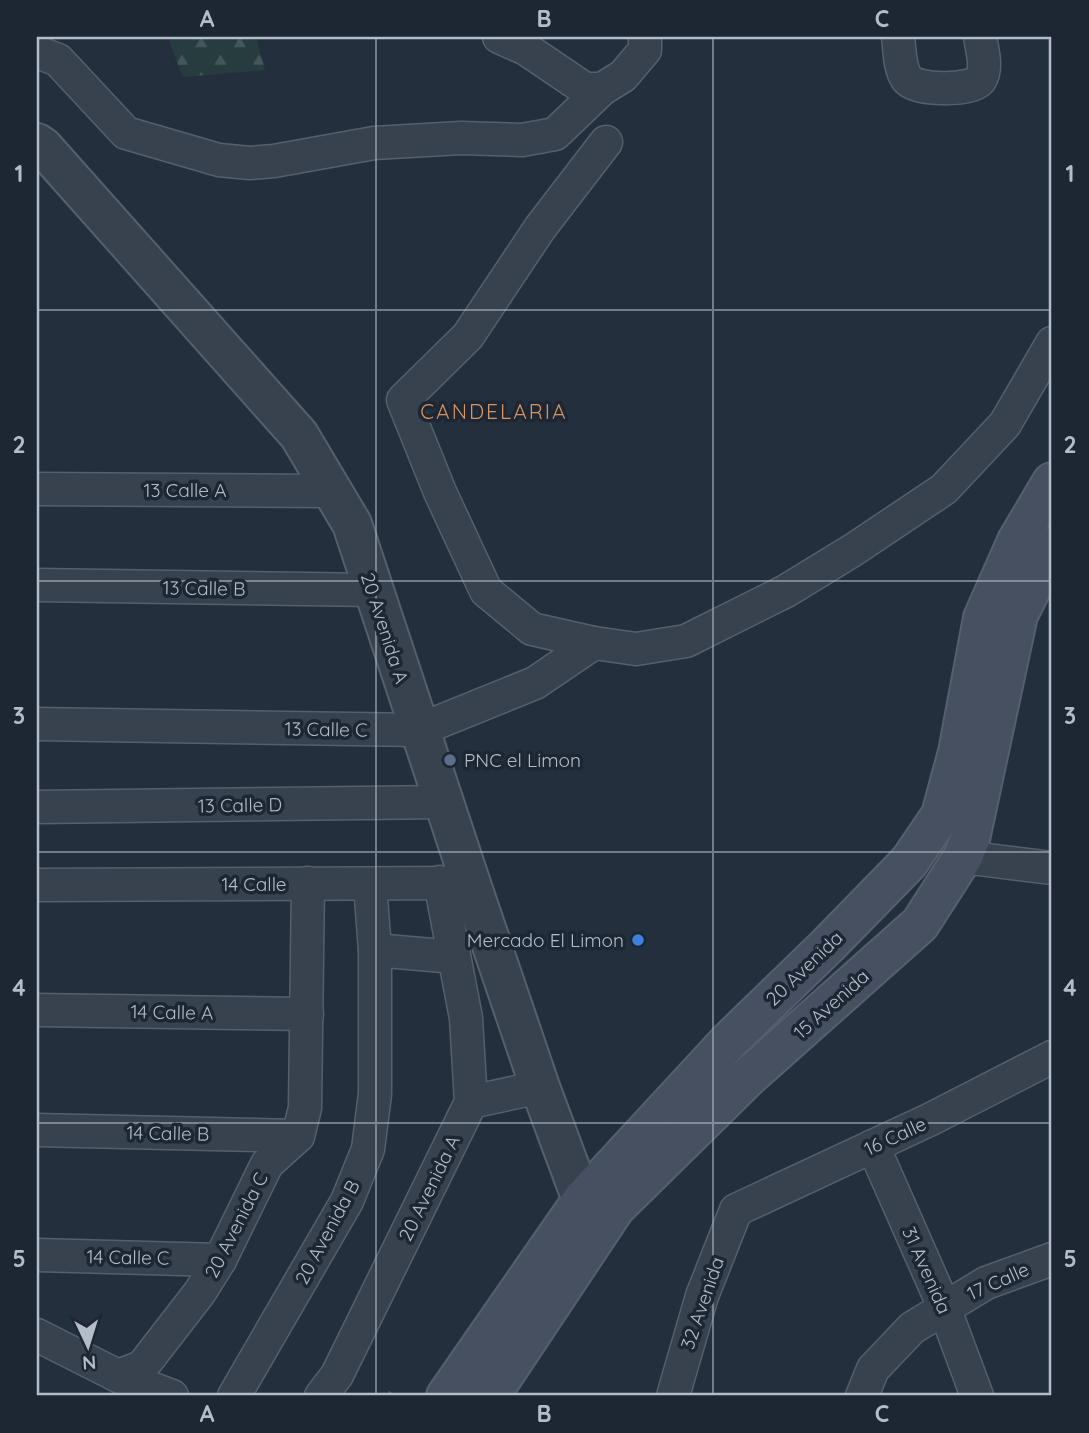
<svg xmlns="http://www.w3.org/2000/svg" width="1089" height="1433" font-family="Quicksand,sans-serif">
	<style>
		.forest { fill: url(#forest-firs) }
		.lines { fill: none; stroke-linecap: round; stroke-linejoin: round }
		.minor-casing { stroke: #565f6c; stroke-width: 35 }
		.tertiary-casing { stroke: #565f6c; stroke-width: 42 }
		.secondary-casing { stroke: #565f6c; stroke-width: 42 }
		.path { stroke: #44595c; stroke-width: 4.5; stroke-dasharray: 5 5; stroke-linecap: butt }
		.minor { stroke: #38414e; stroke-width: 32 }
		.tertiary { stroke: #38414e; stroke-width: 38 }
		.secondary { stroke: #465061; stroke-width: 38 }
		.grid { fill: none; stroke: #b4bcc9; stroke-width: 2; stroke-opacity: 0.55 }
		.service-dot { fill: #5c6f8a; stroke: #1d2633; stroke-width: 2.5 }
		.shop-dot { fill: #3f7fe0; stroke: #1d2633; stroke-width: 2.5 }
		.labels { text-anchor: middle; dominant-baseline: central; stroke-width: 7; stroke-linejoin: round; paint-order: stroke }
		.street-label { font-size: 19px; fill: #b4bcc9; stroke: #1d2633 }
		.poi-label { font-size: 19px; fill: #b4bcc9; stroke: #1d2633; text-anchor: start }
		.neighbourhood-label { font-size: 21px; letter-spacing: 2px; fill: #d59563; stroke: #1d2633 }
		.neatline { fill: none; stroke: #b4bcc9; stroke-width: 2.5 }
		.grid-label { font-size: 23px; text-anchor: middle; font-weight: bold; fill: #b4bcc9 }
	</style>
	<defs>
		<pattern id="forest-firs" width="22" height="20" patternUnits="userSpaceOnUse" patternTransform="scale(1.75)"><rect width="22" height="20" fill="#263c3f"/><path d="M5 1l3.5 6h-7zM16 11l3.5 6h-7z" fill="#435659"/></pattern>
	</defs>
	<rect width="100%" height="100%" fill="#242f3e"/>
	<path class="forest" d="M173 37H256L265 70 183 77 169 41Z"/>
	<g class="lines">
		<g class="minor-casing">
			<g id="minor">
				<path d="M499 37 526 49 585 89H602L623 76 645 50V37"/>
				<path d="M898 37C900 51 899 67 907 79 916 91 971 91 980 80 988 69 982 49 980 37"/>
				<path d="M37 52 58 60 126 133 219 160 250 163 274 161 374 143 461 138 522 140 555 134 602 89"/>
				<path d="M606 142 540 228 468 336 403 400 440 492 486 591 532 629 594 643 636 649 686 641 786 591 853 550 944 489 1005 424 1052 343"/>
				<path d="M37 489 334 491"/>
				<path d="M37 585 372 590"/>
				<path d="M37 724 419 730 535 683 594 643"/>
				<path d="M37 807 444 802"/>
				<path d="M963 857 1052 868"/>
				<path d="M37 885 459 883"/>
				<path d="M375 950 454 957"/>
				<path d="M37 1010 307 1014"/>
				<path d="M471 1102 540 1087"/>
				<path d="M37 1130 298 1136"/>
				<path d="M873 1146 944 1307 977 1396"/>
				<path d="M37 1255 220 1260"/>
				<path d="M37 1335 118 1376 172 1396"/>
				<path d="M118 1376 142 1367 200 1292 220 1260 267 1164 298 1136 305 1108 308 883"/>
				<path d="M234 1396 347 1201 368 1149 375 1094V950L370 885"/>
				<path d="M321 1396 337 1375 471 1102 466 1018 440 882"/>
				<path d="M673 1396 702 1296 736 1210 929 1120 1052 1057"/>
				<path d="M862 1396 873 1369 912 1328 986 1283 1052 1259"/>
			</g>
		</g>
		<g class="tertiary-casing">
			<path id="tertiary" d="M37 143 43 147 299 435 352 524 471 884 540 1087 582 1200"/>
		</g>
		<g class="secondary-casing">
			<g id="secondary">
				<path d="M446 1396 582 1200 729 1041 828 945 909 862 941 815 958 752 983 618 1017 541 1052 482"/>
				<path d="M490 1396 615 1208 747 1078 920 924 963 857 970 839 1018 615 1052 547"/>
			</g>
		</g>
		<path class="path" d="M388 1396 391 1392 398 1396"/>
		<use href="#minor" class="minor"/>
		<use href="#tertiary" class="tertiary"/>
		<use href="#secondary" class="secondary"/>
	</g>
	<path class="grid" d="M376 37V1396M713 37V1396M37 310H1052M37 581H1052M37 852H1052M37 1123H1052"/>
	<circle class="service-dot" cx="450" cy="760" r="7"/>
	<circle class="shop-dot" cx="638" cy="940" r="7"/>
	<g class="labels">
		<g class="street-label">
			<text x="185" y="490">13 Calle A</text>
			<text transform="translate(204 588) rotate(1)">13 Calle B</text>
			<text transform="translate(385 628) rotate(72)">20 Avenida A</text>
			<text transform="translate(326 729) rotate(1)">13 Calle C</text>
			<text transform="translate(240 805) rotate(-1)">13 Calle D</text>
			<text x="254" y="884">14 Calle</text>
			<text transform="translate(804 968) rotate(-44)">20 Avenida</text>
			<text transform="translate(831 1004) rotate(-42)">15 Avenida</text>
			<text transform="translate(172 1012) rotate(1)">14 Calle A</text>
			<text transform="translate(168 1133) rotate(1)">14 Calle B</text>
			<text transform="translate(895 1136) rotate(-25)">16 Calle</text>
			<text transform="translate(429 1188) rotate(-64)">20 Avenida A</text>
			<text transform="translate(236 1225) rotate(-63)">20 Avenida C</text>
			<text transform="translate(327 1232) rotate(-62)">20 Avenida B</text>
			<text transform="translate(128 1257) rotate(1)">14 Calle C</text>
			<text transform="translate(927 1270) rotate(66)">31 Avenida</text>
			<text transform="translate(998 1281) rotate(-24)">17 Calle</text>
			<text transform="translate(702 1303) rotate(-71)">32 Avenida</text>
		</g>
		<g class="poi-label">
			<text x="464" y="760">PNC el Limon</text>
			<text x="624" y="940" text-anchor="end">Mercado El Limon</text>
		</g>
		<g class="neighbourhood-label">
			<text x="494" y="411">CANDELARIA</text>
		</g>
	</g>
	<rect width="1089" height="1433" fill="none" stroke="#1d2633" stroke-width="77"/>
	<g transform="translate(88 1346) rotate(176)" stroke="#1d2633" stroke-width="5" paint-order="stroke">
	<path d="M0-5L12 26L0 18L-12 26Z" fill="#b4bcc9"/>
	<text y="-10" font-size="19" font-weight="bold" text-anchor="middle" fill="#b4bcc9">N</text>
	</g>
	<rect x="38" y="38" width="1012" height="1356" class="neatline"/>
	<g class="grid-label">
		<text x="207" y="27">A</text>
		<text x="544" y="27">B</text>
		<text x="882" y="27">C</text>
		<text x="19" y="182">1</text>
		<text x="1070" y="182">1</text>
		<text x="19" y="453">2</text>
		<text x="1070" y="453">2</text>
		<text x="19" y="724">3</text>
		<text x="1070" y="724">3</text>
		<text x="19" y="996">4</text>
		<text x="1070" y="996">4</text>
		<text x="19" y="1267">5</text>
		<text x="1070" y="1267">5</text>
		<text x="207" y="1422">A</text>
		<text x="544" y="1422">B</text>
		<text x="882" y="1422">C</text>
	</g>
</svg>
